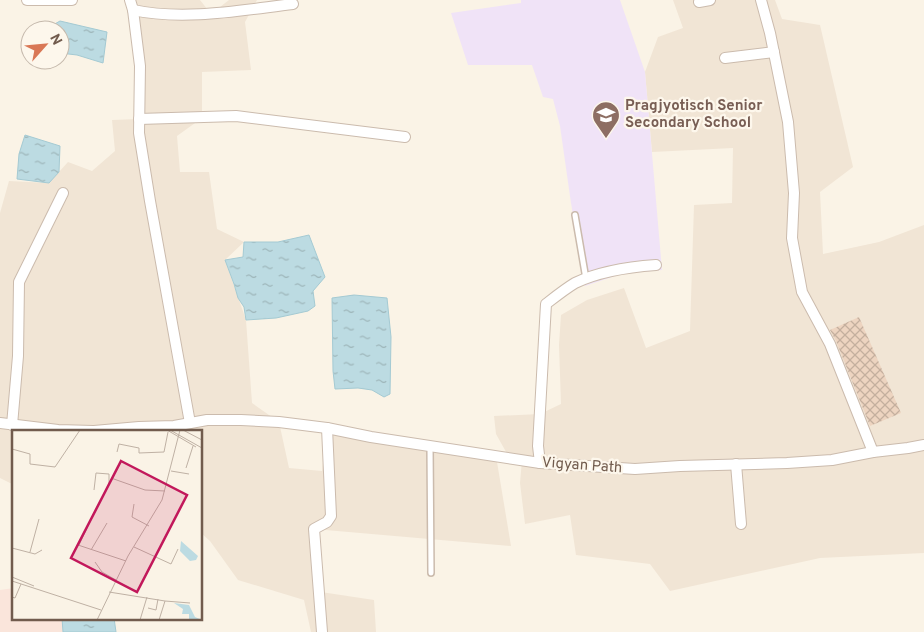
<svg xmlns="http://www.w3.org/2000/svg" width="924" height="632" font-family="Overpass,sans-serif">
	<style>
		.residential { fill: #f1e5d5 }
		.commercial { fill: #fae5db }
		.education { fill: #f0e3f7 }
		.water { fill: url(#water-ripples); stroke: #a4cad3 }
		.building { fill: url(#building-cross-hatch) }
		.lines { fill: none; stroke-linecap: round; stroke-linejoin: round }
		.lane-casing { stroke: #cbbbad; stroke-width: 8 }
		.street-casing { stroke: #cbbbad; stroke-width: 12 }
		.lane { stroke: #fff; stroke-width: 5 }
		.street { stroke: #fff; stroke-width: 10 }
		.labels { text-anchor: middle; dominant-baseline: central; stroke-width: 4.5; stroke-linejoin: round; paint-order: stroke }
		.education-label { font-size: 15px; font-weight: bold; fill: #785e54; stroke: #fdf7ec; text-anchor: start }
		.street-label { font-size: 15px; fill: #715b4d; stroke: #fdf7ec }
		.inset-road { fill: none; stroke: #bfb1a4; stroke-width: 1 }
		.view { fill: #c2185b; fill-opacity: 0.15; stroke: #c2185b; stroke-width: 2.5 }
		.inset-edge { fill: none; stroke: #715b4d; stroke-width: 2.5 }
	</style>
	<defs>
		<pattern id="water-ripples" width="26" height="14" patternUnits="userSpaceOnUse" patternTransform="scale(1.25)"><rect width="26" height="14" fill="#bcdbe2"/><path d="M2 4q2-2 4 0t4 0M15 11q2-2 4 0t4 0" fill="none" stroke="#9db5b9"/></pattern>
		<pattern id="building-cross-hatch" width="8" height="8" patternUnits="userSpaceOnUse" patternTransform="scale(1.25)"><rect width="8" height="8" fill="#edd4c0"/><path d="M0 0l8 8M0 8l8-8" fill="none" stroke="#c4af9e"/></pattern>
	</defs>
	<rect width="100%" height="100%" fill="#faf3e6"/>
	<g class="residential">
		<path d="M130 0H200L211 14 229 0H257L245 22 251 70 202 72V118L177 136 180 172H209L217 229 244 242 225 260 246 320 252 403 279 422 289 468 322 471 327 428 496 456 511 546 314 529 321 592 374 600 376 632H311L304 600 238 580 210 541 201 533V431H14V485L0 478V213L9 181 49 183 68 162 92 171 115 151 112 120 139 119Z"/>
		<path d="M673 0H775L782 19 820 25 853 167 820 192 823 254 879 242 924 225V553L820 558 670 591 650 564 576 555 570 515 525 524 520 483 522 460 510 459 496 434 494 416 540 414 561 404 559 345 561 315 587 300 624 288 646 348 690 331 694 205 732 203 733 148 652 152 645 72 658 37 683 28Z"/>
	</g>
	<path class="commercial" d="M14 588V618H62L63 632H0V590Z"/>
	<path class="education" d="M521 0H620L645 72 662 270 621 274 585 286 571 203 560 126 553 99 543 97 532 65H468L451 13 521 3Z"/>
	<g class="water">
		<path d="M60 21 107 32 103 63 77 55 60 53V30H52L53 25Z"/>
		<path d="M25 135 60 146 59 172 49 183 17 179 19 154Z"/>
		<path d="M309 235 325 277 313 291 315 306 308 311 276 318 246 320 244 307 238 298 234 284 225 260 243 257 244 242H278Z"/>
		<path d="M354 295 387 298 391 337 390 394 384 397 372 390 358 388 335 389 333 371 332 298Z"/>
		<path d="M62 618H114L116 632H63Z"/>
	</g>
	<path class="building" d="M859 317 901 413 870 426 836 341 830 330Z"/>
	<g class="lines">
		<g class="lane-casing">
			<g id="lane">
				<path d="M575 215 586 279"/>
				<path d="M430 446 431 573"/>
			</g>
		</g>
		<g class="street-casing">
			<g id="street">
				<path d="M27 0H72"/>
				<path d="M130 0 133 10 140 66 139 133 150 201 190 423"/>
				<path d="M761 0 770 33 788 122 794 193 792 238 802 292 830 344 873 452"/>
				<path d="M699 2 710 0"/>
				<path d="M133 10C184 21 242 10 293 4"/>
				<path d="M725 58 774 52"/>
				<path d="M139 119 236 116 405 137"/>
				<path d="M0 423 58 430 93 431"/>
				<path d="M12 425 18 356 19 282 63 193"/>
				<path d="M94 431 139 427 174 426 207 420H241L279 422 327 428 371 437 540 463 635 469 680 466 787 463 832 460 873 452 908 448 924 445"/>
				<path d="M540 463 538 446 546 304C555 297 565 289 575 283 600 271 628 267 656 265"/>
				<path d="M736 464 741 524"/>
				<path d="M322 632 314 529 327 522 331 516 327 428"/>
			</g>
		</g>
		<use href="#lane" class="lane"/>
		<use href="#street" class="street"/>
	</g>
	<defs>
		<g id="school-pin" transform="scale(1.4375)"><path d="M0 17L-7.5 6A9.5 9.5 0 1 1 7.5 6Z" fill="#8d6e63" stroke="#fdf7ec"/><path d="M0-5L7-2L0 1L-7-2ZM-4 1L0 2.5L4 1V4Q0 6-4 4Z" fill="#fff"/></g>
	</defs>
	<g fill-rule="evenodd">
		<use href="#school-pin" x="606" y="115"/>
	</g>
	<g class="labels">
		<g class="education-label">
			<text x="625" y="106">Pragjyotisch Senior<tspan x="625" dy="17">Secondary School</tspan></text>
		</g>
		<g class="street-label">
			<text transform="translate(582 466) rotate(4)">Vigyan Path</text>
		</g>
	</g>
	<g transform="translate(12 430)">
		<rect width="190" height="190" fill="#faf3e6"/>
		<path d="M169 111 186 126 184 130 178 131 168 121ZM162 173 177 175 183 187 190 190H177V184H170L171 179Z" fill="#bcdbe2"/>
		<path class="inset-road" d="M155 0 184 17M158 0 190 18M171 0 190 10M0 19 18 24V34L43 37 68 0M105 22 107 14 127 18V23L152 22 156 2M174 38 181 16M159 41 177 44M99 48 133 60 153 61M82 60 84 43 97 44V55M122 74 120 87 137 96M67 115 75 98M122 117 159 134 166 119M0 118 23 124 30 120M79 120 95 93M18 122 27 89M60 126 66 115 114 131M83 132 90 142 104 150M0 147 22 156M0 151 89 180M97 162 153 171 147 190M0 167 3 168 9 154M153 171 178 173M136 178 144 180 146 169M85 190 116 126 150 70 168 0M128 190 135 167"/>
		<path class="view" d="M109 31 175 65 125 162 59 128Z"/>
		<rect width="190" height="190" class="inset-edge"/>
	</g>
	<g transform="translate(45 45) rotate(63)"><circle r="24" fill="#fdf7ec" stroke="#c5b9ac"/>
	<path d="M0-4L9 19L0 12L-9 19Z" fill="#d97856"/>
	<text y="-8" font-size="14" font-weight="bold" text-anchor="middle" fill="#715b4d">N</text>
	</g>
</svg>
